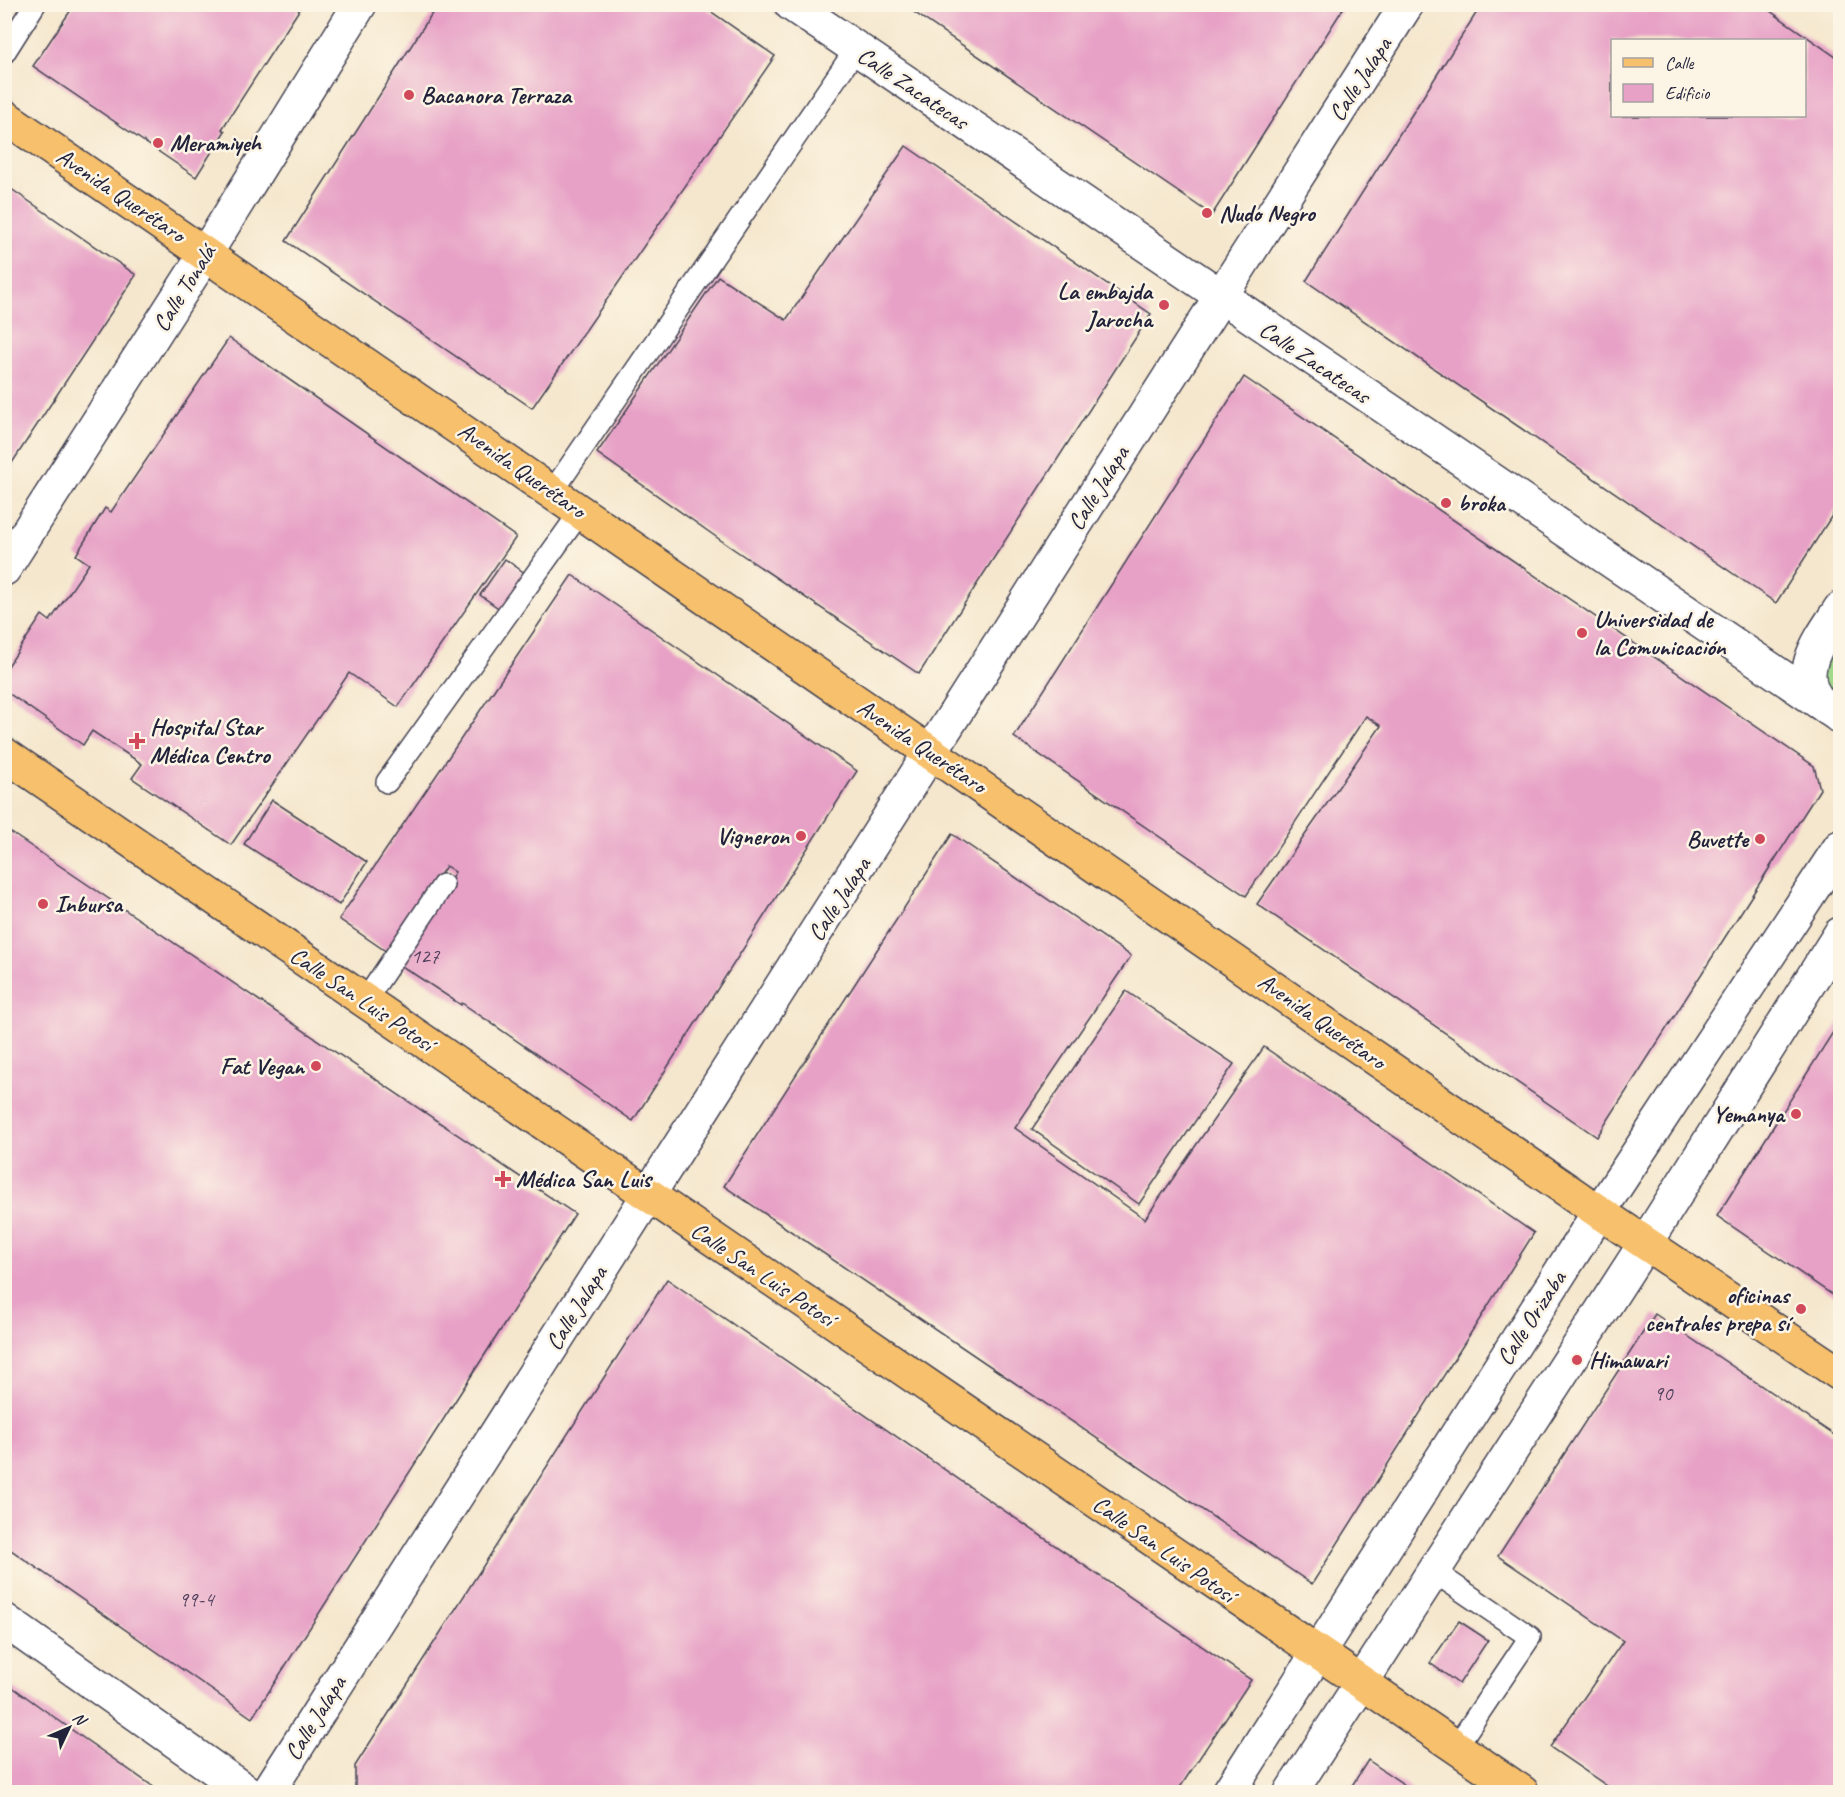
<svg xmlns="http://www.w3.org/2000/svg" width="1845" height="1797" font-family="Caveat,sans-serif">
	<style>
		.green { fill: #a3d98b; stroke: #627e63; stroke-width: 1.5 }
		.building { fill: #e7a1c6; fill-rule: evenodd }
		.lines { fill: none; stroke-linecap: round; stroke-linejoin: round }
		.service-casing { stroke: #424051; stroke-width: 24 }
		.minor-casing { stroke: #424051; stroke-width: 36 }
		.tertiary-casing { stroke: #424051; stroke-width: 36 }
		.primary-casing { stroke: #424051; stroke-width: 36 }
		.service { stroke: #fff; stroke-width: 21 }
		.minor { stroke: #fff; stroke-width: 33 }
		.tertiary { stroke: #fff; stroke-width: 33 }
		.primary { stroke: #f7c06c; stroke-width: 33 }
		.poi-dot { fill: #d1495b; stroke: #fcf5e5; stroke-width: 2 }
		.labels { text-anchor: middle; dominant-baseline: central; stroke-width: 5; stroke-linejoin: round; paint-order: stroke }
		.number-label { font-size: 21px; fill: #53425e }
		.street-label { font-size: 24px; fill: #22223b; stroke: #fcf5e5 }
		.poi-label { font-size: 24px; font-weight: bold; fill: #22223b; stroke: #fcf5e5; text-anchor: start }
	</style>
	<rect width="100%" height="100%" fill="#fcf5e5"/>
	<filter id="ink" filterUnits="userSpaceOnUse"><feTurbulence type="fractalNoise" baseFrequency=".0167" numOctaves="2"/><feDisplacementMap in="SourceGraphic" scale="12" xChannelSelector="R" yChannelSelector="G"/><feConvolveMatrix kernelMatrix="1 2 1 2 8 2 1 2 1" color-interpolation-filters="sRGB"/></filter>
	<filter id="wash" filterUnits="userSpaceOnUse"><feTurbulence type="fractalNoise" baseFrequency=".008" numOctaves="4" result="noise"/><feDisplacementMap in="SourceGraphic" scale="24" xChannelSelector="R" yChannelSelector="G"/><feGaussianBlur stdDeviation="1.35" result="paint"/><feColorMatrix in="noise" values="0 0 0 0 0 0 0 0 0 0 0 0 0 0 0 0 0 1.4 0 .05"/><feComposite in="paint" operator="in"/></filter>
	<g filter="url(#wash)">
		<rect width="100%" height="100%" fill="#f5e7cd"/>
		<path class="green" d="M1840 609V717L1809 670Z"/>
		<g id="blocks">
			<g class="building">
				<path d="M75 4H303L222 129 225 131 196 177 33 66Z"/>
				<path d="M438 4H700L775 56 532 408 286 241Z"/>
				<path d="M902 4H1346L1212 215Z"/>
				<path d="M1482 4H1760L1840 60V503L1776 603 1306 281ZM1612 40H1804V116H1612Z"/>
				<path d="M906 146 1151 314 919 674 729 546 597 453 718 276 786 320Z"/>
				<path d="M4 184 136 275 4 475Z"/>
				<path d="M229 338 516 537 398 707 349 673 231 845 132 778 142 764 92 731 83 745 4 690V672L42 615 50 621 89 564 76 555 105 508 111 512Z"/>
				<path d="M1244 377 1814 766 1820 789 1597 1137 1257 904 1381 726 1366 716 1246 896 1014 737Z"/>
				<path d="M505 559 529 576 504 612 480 595Z"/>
				<path d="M572 575 857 771 633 1121 462 1003 461 1005 394 961 455 872 446 866 387 952 339 919Z"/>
				<path d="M272 800 367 862 339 905 244 844Z"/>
				<path d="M4 828 575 1214 252 1718 4 1545Z"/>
				<path d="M952 834 1131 956 1015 1128 1145 1219 1264 1047 1534 1233 1312 1584 724 1186Z"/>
				<path d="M1126 991 1234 1064 1139 1204 1032 1129Z"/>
				<path d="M1840 1021V1300L1717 1216Z"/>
				<path d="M667 1279 1251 1680 1177 1792H360L355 1789V1766Z"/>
				<path d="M1655 1314 1840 1439V1792H1616L1550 1747 1623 1641 1498 1556Z"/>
				<path d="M1459 1621 1488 1640 1459 1684 1430 1663Z"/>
				<path d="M4 1681 79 1735 161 1792H4Z"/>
				<path d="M1368 1760 1415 1792H1348Z"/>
			</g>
		</g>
	</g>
	<g filter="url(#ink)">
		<use href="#blocks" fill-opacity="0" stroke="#424051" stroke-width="1.5"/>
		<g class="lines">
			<g class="service-casing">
				<g id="service">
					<path d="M4 53 35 4"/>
					<path d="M553 491 856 49"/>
					<path d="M387 782 581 511"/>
					<path d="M365 1001 443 885"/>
					<path d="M1433 1571 1530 1637 1456 1747"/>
				</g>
			</g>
			<g class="minor-casing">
				<g id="minor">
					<path d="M791 4 1819 702"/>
					<path d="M4 569 206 253 360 4"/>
					<path d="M4 1620 247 1792"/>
					<path d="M268 1792 1407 4"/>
				</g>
			</g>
			<g class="tertiary-casing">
				<g id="tertiary">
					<path d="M1840 609C1824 634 1791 674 1821 703 1826 708 1834 712 1840 717"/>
					<path d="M1229 1792 1599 1212 1840 847"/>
					<path d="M1291 1792 1646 1242 1840 934"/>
				</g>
			</g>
			<g class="primary-casing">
				<g id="primary">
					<path d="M4 116 1599 1212 1840 1374"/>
					<path d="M4 754 1522 1792"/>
				</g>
			</g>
			<use href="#service" class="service"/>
			<use href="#minor" class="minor"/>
			<use href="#tertiary" class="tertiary"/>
			<use href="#primary" class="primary"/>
		</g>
	</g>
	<g class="poi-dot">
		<circle cx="409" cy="95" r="6"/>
		<circle cx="158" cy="143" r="6"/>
		<circle cx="1207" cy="213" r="6"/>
		<circle cx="1164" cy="305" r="6"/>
		<circle cx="1446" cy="503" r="6"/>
		<circle cx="1582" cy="633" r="6"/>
		<path d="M134 732h6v6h6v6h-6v6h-6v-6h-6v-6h6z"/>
		<circle cx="801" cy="836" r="6"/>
		<circle cx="1760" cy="839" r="6"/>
		<circle cx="43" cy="904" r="6"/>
		<circle cx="316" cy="1066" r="6"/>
		<circle cx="1796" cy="1114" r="6"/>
		<path d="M500 1170h6v6h6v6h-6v6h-6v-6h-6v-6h6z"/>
		<circle cx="1801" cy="1309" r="6"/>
		<circle cx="1577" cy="1360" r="6"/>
	</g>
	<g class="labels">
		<g class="number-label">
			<text x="425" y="956">127</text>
			<text x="1663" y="1393">90</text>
			<text x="196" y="1599">99-4</text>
		</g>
		<g class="street-label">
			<text transform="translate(1360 79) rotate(-57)">Calle Jalapa</text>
			<text transform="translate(913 88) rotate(34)">Calle Zacatecas</text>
			<text transform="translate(121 195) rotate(34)">Avenida Querétaro</text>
			<text transform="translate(184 288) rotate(-58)">Calle Tonalá</text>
			<text transform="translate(1315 362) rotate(34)">Calle Zacatecas</text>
			<text transform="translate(522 470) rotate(35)">Avenida Querétaro</text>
			<text transform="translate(1098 488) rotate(-58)">Calle Jalapa</text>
			<text transform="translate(922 746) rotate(34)">Avenida Querétaro</text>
			<text transform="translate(839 899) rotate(-57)">Calle Jalapa</text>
			<text transform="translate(362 999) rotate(34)">Calle San Luis Potosí</text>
			<text transform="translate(1322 1021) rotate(35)">Avenida Querétaro</text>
			<text transform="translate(763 1274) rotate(34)">Calle San Luis Potosí</text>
			<text transform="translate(576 1308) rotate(-58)">Calle Jalapa</text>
			<text transform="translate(1531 1318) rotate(-57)">Calle Orizaba</text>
			<text transform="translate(1164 1549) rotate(35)">Calle San Luis Potosí</text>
			<text transform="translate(315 1718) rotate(-58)">Calle Jalapa</text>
		</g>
		<g class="poi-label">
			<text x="421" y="95">Bacanora Terraza</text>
			<text x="170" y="143">Meramiyeh</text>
			<text x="1219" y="213">Nudo Negro</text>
			<text x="1152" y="291" text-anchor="end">La embajda<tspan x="1152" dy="28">Jarocha</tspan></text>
			<text x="1458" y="503">broka</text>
			<text x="1594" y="619">Universidad de<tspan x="1594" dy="28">la Comunicación</tspan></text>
			<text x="150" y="727">Hospital Star<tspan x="150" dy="28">Médica Centro</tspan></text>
			<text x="789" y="836" text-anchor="end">Vigneron</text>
			<text x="1748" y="839" text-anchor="end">Buvette</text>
			<text x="55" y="904">Inbursa</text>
			<text x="304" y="1066" text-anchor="end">Fat Vegan</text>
			<text x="1784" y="1114" text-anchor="end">Yemanya</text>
			<text x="516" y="1179">Médica San Luis</text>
			<text x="1789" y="1295" text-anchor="end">oficinas<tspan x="1789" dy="28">centrales prepa sí</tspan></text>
			<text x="1589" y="1360">Himawari</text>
		</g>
	</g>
	<rect width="1845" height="1797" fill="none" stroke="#fcf5e5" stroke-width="24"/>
	<rect x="1611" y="39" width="195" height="78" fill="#fcf5e5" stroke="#a5a1a1" stroke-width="1.5"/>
	<rect x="1623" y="58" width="30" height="9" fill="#f7c06c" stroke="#a5a1a1" stroke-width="1.5"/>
	<text x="1665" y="69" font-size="18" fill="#22223b">Calle</text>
	<rect x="1623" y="84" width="30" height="18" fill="#e7a1c6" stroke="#a5a1a1" stroke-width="1.5"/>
	<text x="1665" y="99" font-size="18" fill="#22223b">Edificio</text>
	<g transform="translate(69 1728) rotate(46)" stroke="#fcf5e5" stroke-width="4.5" paint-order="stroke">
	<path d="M0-4.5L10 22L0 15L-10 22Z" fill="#22223b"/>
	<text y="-9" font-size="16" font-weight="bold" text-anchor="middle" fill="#22223b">N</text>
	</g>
</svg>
